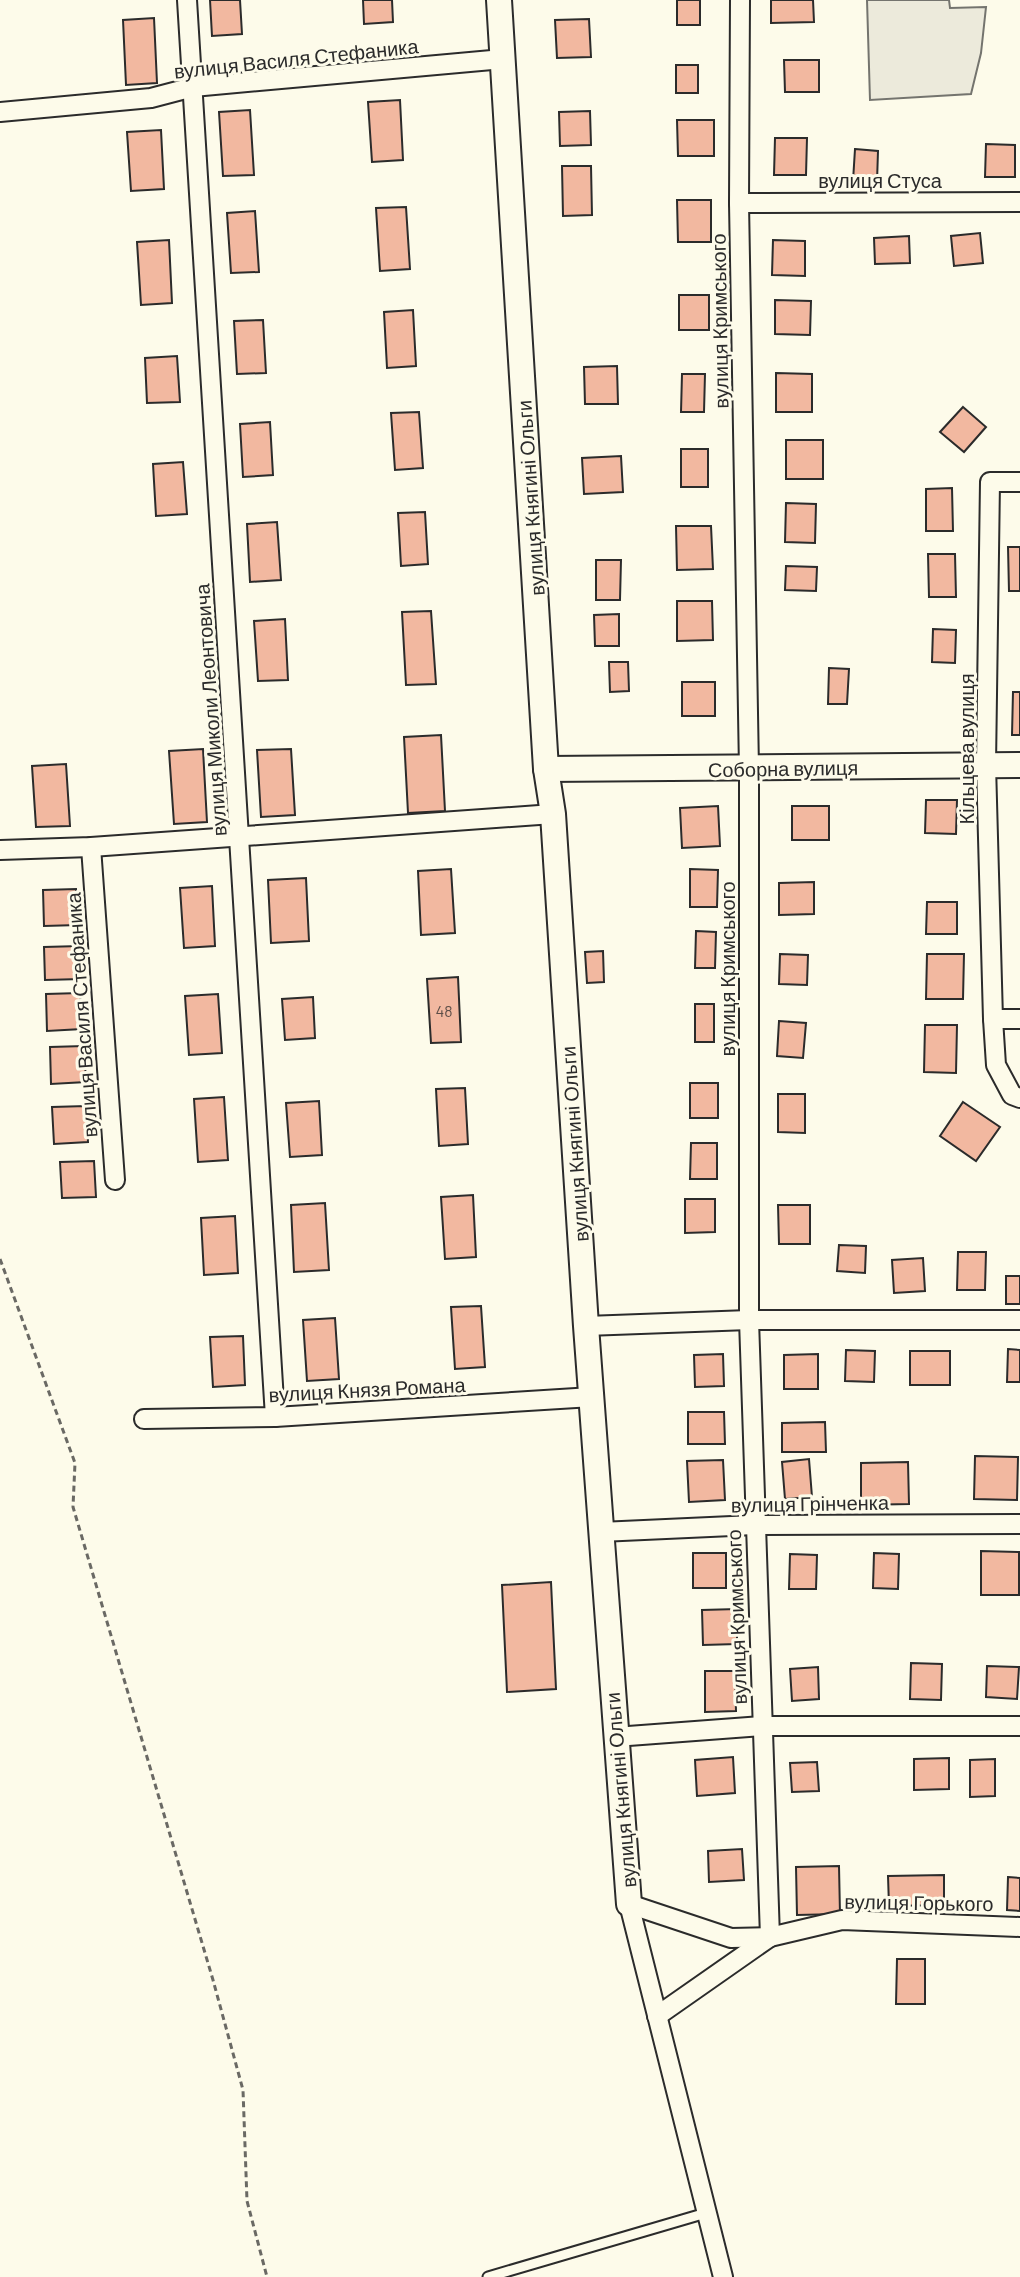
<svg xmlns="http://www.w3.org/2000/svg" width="1020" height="2277" font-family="Barlow,sans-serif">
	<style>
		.parking { fill: #eceadb; stroke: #74746e; stroke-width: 2 }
		.building { fill: #f2b8a0; stroke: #2b2b2b; stroke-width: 2 }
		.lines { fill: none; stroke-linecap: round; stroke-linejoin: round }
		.lane-casing { stroke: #2b2b2b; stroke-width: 13 }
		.street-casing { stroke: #2b2b2b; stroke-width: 22 }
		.secondary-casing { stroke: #2b2b2b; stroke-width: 28 }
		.path { stroke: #6a6964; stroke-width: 3; stroke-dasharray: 6 4; stroke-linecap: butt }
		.lane { stroke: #fdfbea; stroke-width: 9 }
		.street { stroke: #fdfbea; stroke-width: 18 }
		.secondary { stroke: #fdfbea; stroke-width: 24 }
		.labels { text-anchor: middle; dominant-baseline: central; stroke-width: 6; stroke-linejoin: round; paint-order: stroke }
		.number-label { font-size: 16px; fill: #5d4e48 }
		.street-label { font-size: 20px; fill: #2b2b2b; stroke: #fdfbea }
	</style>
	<rect width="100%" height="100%" fill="#fdfbea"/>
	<path class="parking" d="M867 0H949L950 8 986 7 981 53 971 94 870 100Z"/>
	<g class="building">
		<path d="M210 0H240L242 34 212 36Z"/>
		<path d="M363 0H392L393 22 364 24Z"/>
		<rect x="677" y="0" width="23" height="25"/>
		<path d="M771 0H813L814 22 771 23Z"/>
		<path d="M154 18 157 83 126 85 123 20Z"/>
		<path d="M589 19 591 57 557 58 555 20Z"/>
		<path d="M784 60H819V92H785Z"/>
		<rect x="676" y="65" width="22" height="28"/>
		<path d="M400 100 403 160 372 162 368 102Z"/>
		<path d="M250 110 254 175 223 176 219 112Z"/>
		<path d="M590 111 591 145 560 146 559 112Z"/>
		<path d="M677 120H714V156H678Z"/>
		<path d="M161 130 164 189 131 191 127 132Z"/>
		<path d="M775 138H807L806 175H774Z"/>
		<path d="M986 144 1015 145V177H985Z"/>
		<path d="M855 149 878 151 877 182 853 181Z"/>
		<path d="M562 166H591L592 215 563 216Z"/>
		<path d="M677 200H711V242H678Z"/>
		<path d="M406 207 410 269 380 271 376 208Z"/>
		<path d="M255 211 259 272 231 273 227 213Z"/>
		<path d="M980 233 983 263 954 266 951 236Z"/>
		<path d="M909 236 910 263 875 264 874 238Z"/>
		<path d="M169 240 172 303 141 305 137 242Z"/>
		<path d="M773 240 805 241V276L772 275Z"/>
		<rect x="679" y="295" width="30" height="35"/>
		<path d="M775 300 811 301 810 335 775 334Z"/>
		<path d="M413 310 416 366 387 368 384 312Z"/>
		<path d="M263 320 266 373 237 374 234 321Z"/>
		<path d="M177 356 180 402 147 403 145 358Z"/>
		<path d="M617 366 618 404H585L584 367Z"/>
		<path d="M776 373 812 374V412H776Z"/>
		<path d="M682 374H705L704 412H681Z"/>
		<path d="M963 407 986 427 964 452 940 432Z"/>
		<path d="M419 412 423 468 395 470 391 413Z"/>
		<path d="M270 422 273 475 243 477 240 424Z"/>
		<rect x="786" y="440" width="37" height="39"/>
		<rect x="681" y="449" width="27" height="38"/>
		<path d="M621 456 623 492 584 494 582 458Z"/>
		<path d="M183 462 187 514 156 516 153 464Z"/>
		<path d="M952 488 953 531H926V489Z"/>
		<path d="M786 503 816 504 815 543 785 542Z"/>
		<path d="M425 512 428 564 401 566 398 513Z"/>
		<path d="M277 522 281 580 250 582 247 524Z"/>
		<path d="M676 526H711L713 569 677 570Z"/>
		<path d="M1008 547H1020V591H1009Z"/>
		<path d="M928 554H955L956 597H929Z"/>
		<path d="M596 560H621L620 600H596Z"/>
		<path d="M786 566 817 567 816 591 785 590Z"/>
		<path d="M677 601H712L713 640 677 641Z"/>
		<path d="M431 611 436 684 406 685 402 612Z"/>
		<path d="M619 614V646H595L594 615Z"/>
		<path d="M285 619 288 680 258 681 254 621Z"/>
		<path d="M933 629 956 630 955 663 932 662Z"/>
		<path d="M609 662H628L629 691 610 692Z"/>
		<path d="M829 668 849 669 847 704H828Z"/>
		<rect x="682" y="682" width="33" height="34"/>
		<path d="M1013 692H1020V735H1012Z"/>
		<path d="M441 735 445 811 408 813 404 737Z"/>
		<path d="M203 749 207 822 174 824 169 751Z"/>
		<path d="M291 749 295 815 261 817 257 750Z"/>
		<path d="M66 764 70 826 36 827 32 766Z"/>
		<path d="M926 800H957L956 834 925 833Z"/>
		<path d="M718 806 720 846 682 848 680 808Z"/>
		<rect x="792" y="806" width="37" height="34"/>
		<path d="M451 869 455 933 421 935 418 871Z"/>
		<path d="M690 869 718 870 717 907H690Z"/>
		<path d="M306 878 309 941 271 943 268 880Z"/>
		<path d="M814 882V914L779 915V883Z"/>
		<path d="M212 886 215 946 184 948 180 888Z"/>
		<path d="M76 889 78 925 44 926 43 890Z"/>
		<path d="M927 902H957V934H926Z"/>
		<path d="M696 931 716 932 715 968H695Z"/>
		<path d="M80 946 81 979 45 980 44 947Z"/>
		<path d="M603 951 604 982 587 983 585 952Z"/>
		<path d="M780 954 808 955 807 985 779 984Z"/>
		<path d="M927 954H964L963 999H926Z"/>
		<path d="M458 977 461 1042 431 1043 427 979Z"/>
		<path d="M80 993 82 1029 47 1031 46 994Z"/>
		<path d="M218 994 222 1053 189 1055 185 996Z"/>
		<path d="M313 997 315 1038 285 1040 282 999Z"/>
		<rect x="695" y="1004" width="19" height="38"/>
		<path d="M779 1021 806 1023 803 1058 777 1056Z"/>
		<path d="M925 1025H957L956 1073 924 1072Z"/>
		<path d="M84 1046 86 1082 51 1084 50 1047Z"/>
		<rect x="690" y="1083" width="28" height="35"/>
		<path d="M465 1088 468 1144 439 1146 436 1089Z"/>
		<path d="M778 1094H805V1133L778 1132Z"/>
		<path d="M224 1097 228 1160 198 1162 194 1099Z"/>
		<path d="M319 1101 322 1155 290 1157 286 1103Z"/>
		<path d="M963 1102 1000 1127 976 1161 940 1136Z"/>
		<path d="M86 1106 88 1142 54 1144 52 1107Z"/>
		<path d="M691 1143H717V1179H690Z"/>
		<path d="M94 1161 96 1197 62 1198 60 1162Z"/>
		<path d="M473 1195 476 1257 445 1259 441 1197Z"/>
		<path d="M685 1199H715V1232L685 1233Z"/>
		<path d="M325 1203 329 1270 294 1272 291 1205Z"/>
		<path d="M778 1205H810V1244H779Z"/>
		<path d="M235 1216 238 1273 204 1275 201 1218Z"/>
		<path d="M839 1245 866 1246 865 1273 837 1271Z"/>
		<path d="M958 1252H986L985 1290H957Z"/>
		<path d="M923 1258 925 1291 894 1293 892 1260Z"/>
		<rect x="1006" y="1276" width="14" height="28"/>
		<path d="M481 1306 485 1367 455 1369 451 1307Z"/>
		<path d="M335 1318 339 1379 307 1381 303 1320Z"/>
		<path d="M243 1336 245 1385 213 1387 210 1337Z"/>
		<path d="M1008 1349 1020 1350V1382H1007Z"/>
		<path d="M846 1350 875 1351 874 1382 845 1381Z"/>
		<rect x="910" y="1351" width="40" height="34"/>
		<path d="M723 1354 724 1386 695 1387 694 1355Z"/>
		<path d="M818 1354V1389H784V1355Z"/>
		<path d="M688 1412H724L725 1444H688Z"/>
		<path d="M825 1422 826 1452H782V1423Z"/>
		<path d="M975 1456 1018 1457 1017 1500 974 1499Z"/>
		<path d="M809 1459 812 1497 785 1499 782 1462Z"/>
		<path d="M723 1460 725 1500 689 1502 687 1461Z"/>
		<path d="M908 1462 909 1504 861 1505V1463Z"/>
		<path d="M981 1551 1019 1552V1595H981Z"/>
		<rect x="693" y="1553" width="33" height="35"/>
		<path d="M874 1553 899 1554 898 1589 873 1588Z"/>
		<path d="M790 1554 817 1555 816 1589H789Z"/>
		<path d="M551 1582 556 1689 507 1692 502 1585Z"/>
		<path d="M737 1609V1644L703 1645 702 1610Z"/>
		<path d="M911 1663 942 1664 941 1700 910 1699Z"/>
		<path d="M987 1666 1019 1667 1017 1699 986 1697Z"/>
		<path d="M818 1667 819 1699 792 1701 790 1669Z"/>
		<path d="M705 1671H735L736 1711 705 1712Z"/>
		<path d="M733 1757 735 1793 697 1796 695 1760Z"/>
		<path d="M949 1758V1789L914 1790V1759Z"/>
		<path d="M995 1759V1796L970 1797V1760Z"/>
		<path d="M817 1762 819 1791 792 1792 790 1763Z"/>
		<path d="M742 1849 744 1880 709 1882 708 1851Z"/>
		<path d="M839 1866 840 1914 797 1915 796 1867Z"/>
		<path d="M944 1875V1905L889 1906 888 1876Z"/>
		<path d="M1008 1877 1020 1878V1911L1007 1910Z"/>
		<path d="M897 1959H925V2004H896Z"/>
	</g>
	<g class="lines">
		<g class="lane-casing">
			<path id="lane" d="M488 2277 706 2213"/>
		</g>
		<g class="street-casing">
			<g id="street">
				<path d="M187 0 275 1417"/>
				<path d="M740 0 739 203 749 769V1320L770 1937"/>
				<path d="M0 112 151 98 193 87 503 59"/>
				<path d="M739 203 1020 202"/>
				<path d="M1020 482H990L986 765 993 1019H1020"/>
				<path d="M91 847 115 1180"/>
				<path d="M0 850 91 847 553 814"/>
				<path d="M993 1019 996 1065 1012 1095 1020 1098"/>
				<path d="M586 1326 749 1320H1020"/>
				<path d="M144 1419 275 1417 592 1397"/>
				<path d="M600 1532 754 1525 1020 1524"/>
				<path d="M615 1737 762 1726H1020"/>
				<path d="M629 1904 731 1938 770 1937 842 1920 1020 1927"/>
				<path d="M629 1904 723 2277"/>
				<path d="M657 2016 770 1937"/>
			</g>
		</g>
		<g class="secondary-casing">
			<g id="secondary">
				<path d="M499 0 546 769 553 814 586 1326 629 1904"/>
				<path d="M546 769 1020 765"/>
			</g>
		</g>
		<path class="path" d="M0 1259 75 1463 73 1507 213 1980 243 2090 247 2201 267 2277"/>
		<use href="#lane" class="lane"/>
		<use href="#street" class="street"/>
		<use href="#secondary" class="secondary"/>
	</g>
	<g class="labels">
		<g class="number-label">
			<text x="444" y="1010">48</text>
		</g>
		<g class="street-label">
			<text transform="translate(296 58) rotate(-6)">вулиця Василя Стефаника</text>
			<text x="880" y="180">вулиця Стуса</text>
			<text transform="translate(719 321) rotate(-91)">вулиця Кримського</text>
			<text transform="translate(530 498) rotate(-94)">вулиця Княгині Ольги</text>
			<text transform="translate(210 710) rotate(-94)">вулиця Миколи Леонтовича</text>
			<text transform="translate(966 749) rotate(-90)">Кільцева вулиця</text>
			<text transform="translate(783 768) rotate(-1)">Соборна вулиця</text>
			<text transform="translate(727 969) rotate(-90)">вулиця Кримського</text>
			<text transform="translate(81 1015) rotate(-94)">вулиця Василя Стефаника</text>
			<text transform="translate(574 1144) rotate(-94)">вулиця Княгині Ольги</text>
			<text transform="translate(367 1389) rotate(-3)">вулиця Князя Романа</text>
			<text transform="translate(810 1503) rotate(-1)">вулиця Грінченка</text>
			<text transform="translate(736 1617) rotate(-92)">вулиця Кримського</text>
			<text transform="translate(620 1790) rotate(-95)">вулиця Княгині Ольги</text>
			<text transform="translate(919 1902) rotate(1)">вулиця Горького</text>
		</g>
	</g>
</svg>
